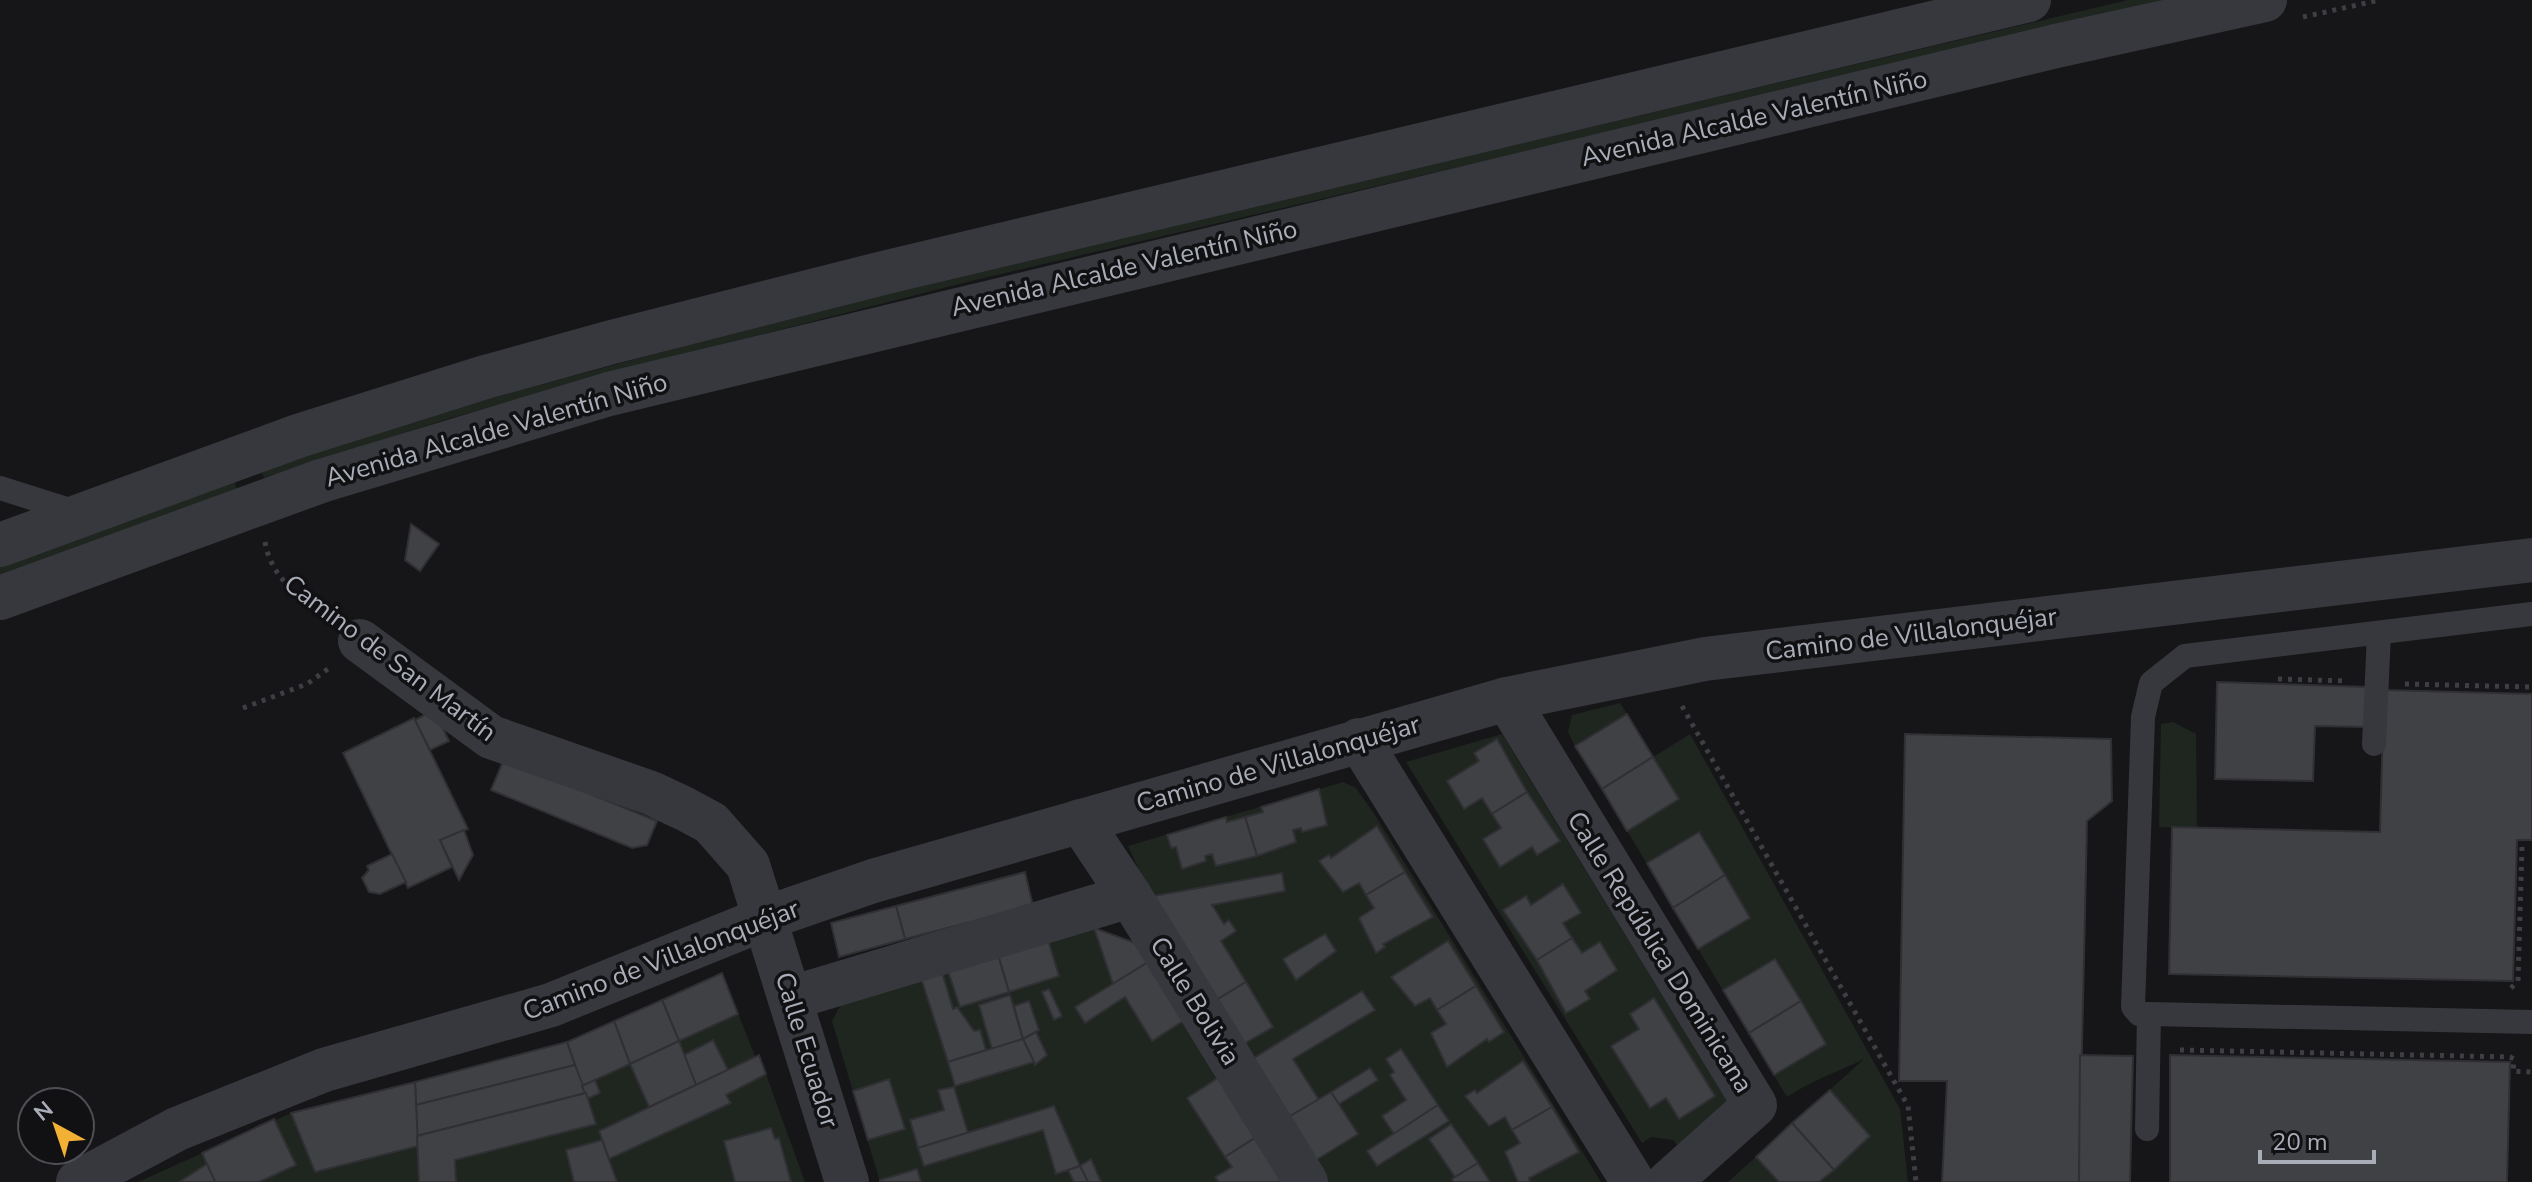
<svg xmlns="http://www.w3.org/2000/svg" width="2532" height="1182" font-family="'Nunito Sans',sans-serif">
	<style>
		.green { fill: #1e261f }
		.building { fill: #404145; stroke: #303034; stroke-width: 2 }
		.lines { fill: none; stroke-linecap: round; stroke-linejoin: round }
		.path { stroke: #3d3f44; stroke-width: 5; stroke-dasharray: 4 6; stroke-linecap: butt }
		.service { stroke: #37383d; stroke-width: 24 }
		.minor { stroke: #37383d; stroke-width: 44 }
		.tertiary { stroke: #37383d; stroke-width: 44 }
		.labels { text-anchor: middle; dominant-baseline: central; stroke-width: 7; stroke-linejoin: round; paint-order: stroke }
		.street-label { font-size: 26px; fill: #a8adb8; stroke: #111113 }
	</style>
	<rect width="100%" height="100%" fill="#161618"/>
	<g class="green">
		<path d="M2128 0H2172L971 281 653 362 451 418 264 478 261 470 448 410 816 310Z"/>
		<path d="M234 480 237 489 0 578V567Z"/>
		<path d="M1620 703 1627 714 1575 746 1568 732 1572 715Z"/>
		<path d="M2173 722 2196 734 2197 828 2159 827 2161 724Z"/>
		<path d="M1502 734 1727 1101 1679 1147 1673 1140 1651 1137 1642 1143 1406 762Z"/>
		<path d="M1690 734 1900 1109 1908 1182H1728L1864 1059C1838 1072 1812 1080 1787 1097L1602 789Z"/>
		<path d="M1343 782 1356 788 1375 815 1601 1182H1325L1151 896 1128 846Z"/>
		<path d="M1090 927 1141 945 1286 1182H880L832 1021 843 1001Z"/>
		<path d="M722 973 755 1056 759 1055 805 1182H138L291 1113 315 1172 417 1146 567 1042Z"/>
	</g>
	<g class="building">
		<path d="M411 524 439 544 420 571 405 560Z"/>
		<path d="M2217 682 2368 687 2366 727 2315 726 2313 781 2215 779Z"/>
		<path d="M2384 690 2532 694V840H2517L2513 981 2169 974 2172 827 2380 832Z"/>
		<path d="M434 710 449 741 430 750 415 720Z"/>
		<path d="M1627 714 1653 757 1602 789 1575 746Z"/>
		<path d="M414 718 468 829 440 840 452 867 408 888 343 753Z"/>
		<path d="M1905 734 2111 739 2112 801 2087 821 2079 1182H1942L1947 1081H1899Z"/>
		<path d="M1497 739 1527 792 1492 814 1482 798 1464 809 1447 781 1479 761 1474 753Z"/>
		<path d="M1653 757 1679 799 1627 831 1602 789Z"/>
		<path d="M504 759 657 821 647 845 632 848 491 790Z"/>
		<path d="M1319 789 1327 825 1302 832 1301 828 1293 830 1296 842 1257 856 1245 817 1263 812 1261 807Z"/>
		<path d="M1527 792 1560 841 1537 855 1532 847 1500 867 1483 839 1501 828 1492 814Z"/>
		<path d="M1226 817 1227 822 1245 817 1257 856 1216 866 1212 854 1205 856 1206 861 1182 869 1176 847 1171 848 1167 835Z"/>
		<path d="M1377 826 1405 872 1366 895 1359 883 1343 892 1319 861 1329 855 1331 858Z"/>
		<path d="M464 830 473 855 459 880 440 840Z"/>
		<path d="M1699 832 1725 875 1673 908 1647 863Z"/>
		<path d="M392 854 406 882 380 894 369 892 362 878 369 870 367 866Z"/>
		<path d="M1025 872 1033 906 905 939 896 906Z"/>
		<path d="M1405 872 1433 917 1383 944 1385 947 1376 953 1359 918 1374 908 1366 895Z"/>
		<path d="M1282 873 1285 891 1212 905 1224 924 1229 920 1236 931 1221 941 1246 982 1213 1002 1148 897Z"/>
		<path d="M1725 875 1750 918 1698 949 1673 908Z"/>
		<path d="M1563 884 1581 913 1563 923 1572 938 1537 960 1503 910 1526 896 1531 905Z"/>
		<path d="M896 906 905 939 839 957 831 923Z"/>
		<path d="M1094 928 1141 945 1150 961 1113 984Z"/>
		<path d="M1325 934 1336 951 1296 980 1283 959Z"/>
		<path d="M1572 938 1582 953 1600 942 1617 970 1585 991 1590 999 1566 1013 1537 960Z"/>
		<path d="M1048 940 1059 976 1009 992 998 955Z"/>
		<path d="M1448 941 1476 986 1437 1010 1430 998 1415 1006 1391 977Z"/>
		<path d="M998 955 1009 992 960 1007 948 971Z"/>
		<path d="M1775 959 1801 1001 1749 1033 1723 990Z"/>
		<path d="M1150 961 1186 1019 1152 1041 1125 997 1085 1023 1075 1007Z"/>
		<path d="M942 972 953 1009 957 1007 974 1031 980 1030 986 1050 948 1062 921 978Z"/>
		<path d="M722 973 738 1014 679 1041 662 1000Z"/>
		<path d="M1246 982 1273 1027 1240 1046 1213 1002Z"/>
		<path d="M1476 986 1504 1032 1489 1042 1487 1039 1447 1067 1431 1033 1446 1024 1437 1010Z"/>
		<path d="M1049 989 1062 1016 1054 1020 1042 992Z"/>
		<path d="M1362 991 1375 1010 1293 1059 1319 1100 1285 1119 1249 1061Z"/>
		<path d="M1010 995 1023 1039 992 1049 979 1005Z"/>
		<path d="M1654 998 1715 1096 1679 1119 1666 1098 1650 1108 1611 1046 1639 1029 1630 1014Z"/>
		<path d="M662 1000 679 1041 630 1064 614 1021Z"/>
		<path d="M1029 1001 1039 1030 1023 1039 1014 1006Z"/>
		<path d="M1801 1001 1826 1044 1774 1075 1749 1033Z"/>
		<path d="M614 1021 630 1064 582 1086 567 1042Z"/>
		<path d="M1036 1032 1047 1055 1035 1065 1023 1039Z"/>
		<path d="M1023 1039 1034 1062 955 1086 948 1062Z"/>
		<path d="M713 1040 728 1070 696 1085 684 1055Z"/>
		<path d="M679 1041 696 1085 649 1107 630 1064Z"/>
		<path d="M567 1042 575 1065 416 1105 415 1082Z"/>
		<path d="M1401 1049 1438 1105 1394 1134 1382 1116 1406 1100 1390 1075 1394 1072 1386 1059Z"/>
		<path d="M759 1055 766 1074 726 1095 731 1103 609 1159 599 1131Z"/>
		<path d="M2080 1055 2133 1056 2130 1182H2079Z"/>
		<path d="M2170 1055 2510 1062 2507 1182H2170Z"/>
		<path d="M1523 1061 1552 1107 1512 1130 1505 1117 1489 1126 1465 1096 1475 1090 1477 1093Z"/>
		<path d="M575 1065 586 1093 417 1136 416 1105Z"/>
		<path d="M1370 1068 1378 1080 1339 1104 1331 1092Z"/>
		<path d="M1221 1076 1258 1136 1225 1157 1187 1098Z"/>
		<path d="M889 1079 905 1129 868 1140 853 1091Z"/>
		<path d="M595 1080 600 1093 587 1099 582 1086Z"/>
		<path d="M415 1082 418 1146 315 1172 291 1113Z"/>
		<path d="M954 1087 968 1133 918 1148 910 1120 944 1110 938 1090Z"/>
		<path d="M1830 1090 1870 1136 1834 1170 1792 1123Z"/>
		<path d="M1331 1092 1358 1134 1313 1162 1285 1119Z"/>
		<path d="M586 1093 596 1124 455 1160 456 1182H419L417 1136Z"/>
		<path d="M1438 1105 1449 1121 1377 1166 1367 1151Z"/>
		<path d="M1054 1106 1080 1166 1056 1174 1043 1130 924 1166 918 1148Z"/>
		<path d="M1552 1107 1579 1152 1529 1178 1530 1182H1518L1505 1152 1520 1143 1512 1130Z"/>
		<path d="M274 1119 296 1165 259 1182H215L202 1153Z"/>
		<path d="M1792 1123 1834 1170 1819 1182H1779L1756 1157Z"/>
		<path d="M1451 1124 1478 1163 1455 1177 1429 1139Z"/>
		<path d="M771 1128 775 1139 779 1138 791 1182H735L724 1141Z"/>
		<path d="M1258 1136 1286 1182H1219L1215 1177 1232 1167 1225 1157Z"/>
		<path d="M602 1140 617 1182H574L566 1150Z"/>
		<path d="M1091 1159 1101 1182H1088L1080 1166Z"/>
		<path d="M1478 1163 1490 1182H1454L1452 1179Z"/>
		<path d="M207 1164 215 1182H179Z"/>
		<path d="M1080 1166 1088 1182H1074L1068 1170Z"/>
		<path d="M917 1169 921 1182H880V1180Z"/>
	</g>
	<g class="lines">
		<g class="path">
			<path d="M2303 17 2380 0"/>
			<path d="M265 542C271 578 300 598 328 618"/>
			<path d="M2278 679 2348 681"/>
			<path d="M2405 684 2532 687"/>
			<path d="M1682 706 1908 1106 1916 1182"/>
			<path d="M243 708 307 684 332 666"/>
			<path d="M2511 988 2518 981 2522 846"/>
			<path d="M2180 1050 2510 1057 2514 1059 2513 1071 2532 1072"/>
		</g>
		<g class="service">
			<path d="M0 488 79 513"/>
			<path d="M2532 614 2185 656 2151 683 2143 717 2133 1007 2139 1014H2149L2532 1022"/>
			<path d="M2374 744 2379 633"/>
			<path d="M2147 1129 2149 1014"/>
		</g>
		<g class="minor">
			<path d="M360 641 491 737 651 793 685 809 711 823 748 865 847 1182"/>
			<path d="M1507 699 1755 1105 1669 1182"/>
			<path d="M1359 740 1633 1182"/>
			<path d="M1080 821 1130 896 1306 1182"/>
			<path d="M791 998 1130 896"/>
			<path d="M78 1182 177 1129 324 1070 551 1005 766 918 873 881 1507 699 1705 659 2532 560"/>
		</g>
		<g class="tertiary">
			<path d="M0 545 298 436 482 378 612 342 883 273 2029 0"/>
			<path d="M0 598 321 481 609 394 2056 46 2265 0"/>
		</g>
	</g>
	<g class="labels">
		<g class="street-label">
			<text transform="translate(1754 118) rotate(-13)">Avenida Alcalde Valentín Niño</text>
			<text transform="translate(1124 268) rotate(-13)">Avenida Alcalde Valentín Niño</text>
			<text transform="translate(496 430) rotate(-16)">Avenida Alcalde Valentín Niño</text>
			<text transform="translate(1911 634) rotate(-7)">Camino de Villalonquéjar</text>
			<text transform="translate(390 658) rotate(37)">Camino de San Martín</text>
			<text transform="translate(1278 764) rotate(-16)">Camino de Villalonquéjar</text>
			<text transform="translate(1660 952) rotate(58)">Calle República Dominicana</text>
			<text transform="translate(661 960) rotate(-21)">Camino de Villalonquéjar</text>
			<text transform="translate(1195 1001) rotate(58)">Calle Bolivia</text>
			<text transform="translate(807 1050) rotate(73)">Calle Ecuador</text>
		</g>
	</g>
	<g transform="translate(56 1126) rotate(320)"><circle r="38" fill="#111113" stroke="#4d4f55" stroke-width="2"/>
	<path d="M0-6L14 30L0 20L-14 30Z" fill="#f2b134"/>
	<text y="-12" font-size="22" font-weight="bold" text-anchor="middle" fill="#a8adb8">N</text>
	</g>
	<path d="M2260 1150v12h114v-12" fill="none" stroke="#a8adb8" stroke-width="4"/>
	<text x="2272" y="1150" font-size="24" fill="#a8adb8" stroke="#111113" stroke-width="6" paint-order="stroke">20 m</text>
</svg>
